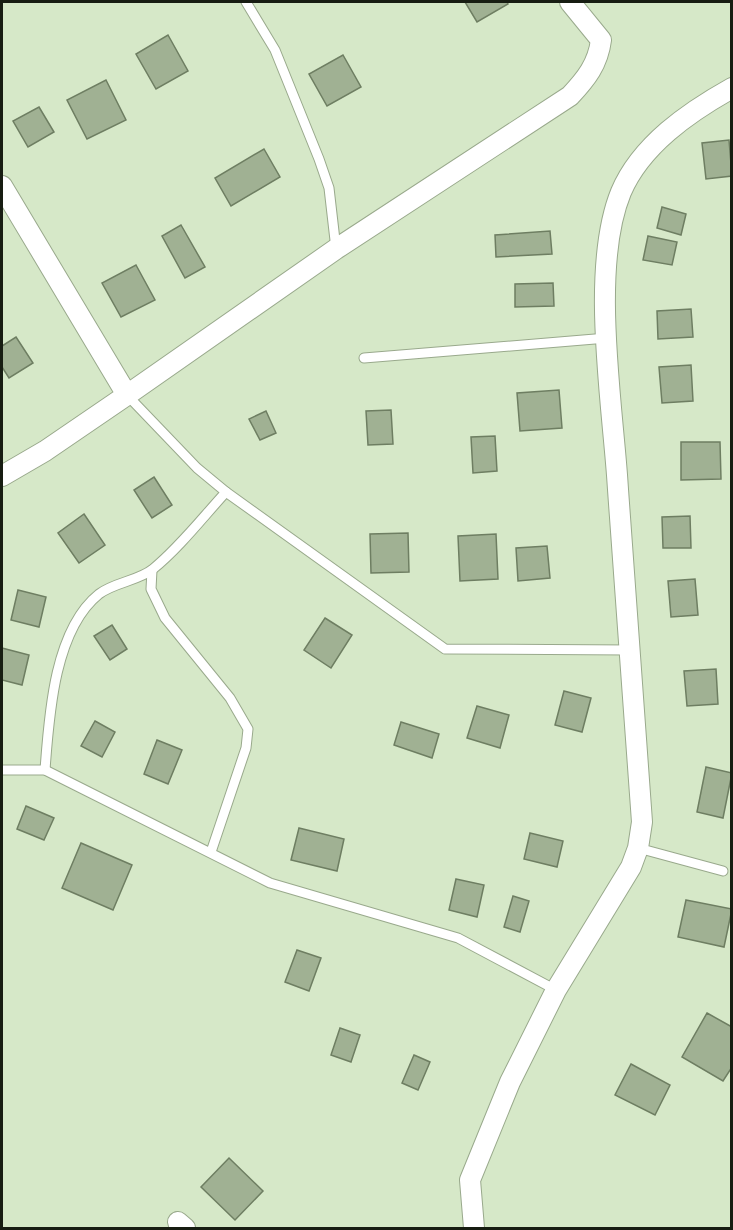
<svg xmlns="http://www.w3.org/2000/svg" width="733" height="1230" font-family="Overpass,sans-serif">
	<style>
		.building { fill: #a0b193; stroke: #6e7e62; stroke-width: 1.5 }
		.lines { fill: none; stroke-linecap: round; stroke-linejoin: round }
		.service-casing { stroke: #99a98c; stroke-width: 11 }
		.minor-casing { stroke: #99a98c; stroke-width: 22 }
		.service { stroke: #fff; stroke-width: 9 }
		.minor { stroke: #fff; stroke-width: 20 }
	</style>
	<rect width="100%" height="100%" fill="#d6e8c8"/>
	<g class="building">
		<path d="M465 2H507L508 4 477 22Z"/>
		<path d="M168 35 188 71 156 89 136 54Z"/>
		<path d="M343 55 361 87 327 106 309 74Z"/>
		<path d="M106 80 126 120 87 139 67 100Z"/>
		<path d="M39 107 54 132 28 147 13 121Z"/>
		<path d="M729 140 732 176 706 179 702 143Z"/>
		<path d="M264 149 280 177 231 206 215 178Z"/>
		<path d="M662 207 686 214 681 235 657 228Z"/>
		<path d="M181 225 205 267 185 278 162 236Z"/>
		<path d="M550 231 552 254 496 257 495 235Z"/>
		<path d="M648 236 677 242 672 265 643 260Z"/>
		<path d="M136 265 155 300 121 317 102 283Z"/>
		<path d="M553 283 554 306 515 307V284Z"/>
		<path d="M691 309 693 337 658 339 657 311Z"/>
		<path d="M16 337 33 363 9 378 2 367V346Z"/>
		<path d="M691 365 693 401 662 403 659 367Z"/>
		<path d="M559 390 562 428 520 431 517 393Z"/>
		<path d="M391 410 393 444 368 445 366 411Z"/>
		<path d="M266 411 276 433 260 440 249 419Z"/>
		<path d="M495 436 497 471 473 473 471 437Z"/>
		<path d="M681 442H720L721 479 681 480Z"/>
		<path d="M154 477 172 505 152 518 134 490Z"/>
		<path d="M84 514 105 545 79 563 58 533Z"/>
		<path d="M690 516 691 548H663L662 517Z"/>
		<path d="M408 533 409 572 371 573 370 534Z"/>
		<path d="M496 534 498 579 460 581 458 536Z"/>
		<path d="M547 546 550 578 518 581 516 548Z"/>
		<path d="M695 579 698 615 671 617 668 581Z"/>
		<path d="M18 590 46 597 39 627 11 620Z"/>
		<path d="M325 618 352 635 331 668 304 650Z"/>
		<path d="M112 625 127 649 110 660 94 636Z"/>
		<path d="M2 648 29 655 22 685 2 680Z"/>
		<path d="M716 669 718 704 687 706 684 671Z"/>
		<path d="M564 691 591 698 582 732 555 725Z"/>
		<path d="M477 706 509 715 500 748 467 738Z"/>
		<path d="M95 721 115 732 102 757 81 746Z"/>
		<path d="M401 722 439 734 432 758 394 745Z"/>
		<path d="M157 740 182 750 168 784 144 774Z"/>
		<path d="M706 767 732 773 723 818 697 812Z"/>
		<path d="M26 806 54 818 44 840 17 829Z"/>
		<path d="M299 828 344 839 337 871 291 860Z"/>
		<path d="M530 833 563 841 557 867 524 859Z"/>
		<path d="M81 843 132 865 113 910 62 888Z"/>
		<path d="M456 879 484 885 477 917 449 910Z"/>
		<path d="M513 896 529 901 520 932 504 927Z"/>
		<path d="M686 900 732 909 724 947 678 937Z"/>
		<path d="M297 950 321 958 309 991 285 982Z"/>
		<path d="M707 1013 732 1027V1067L723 1081 682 1057Z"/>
		<path d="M340 1028 360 1035 351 1062 331 1055Z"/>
		<path d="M414 1055 430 1062 418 1090 402 1083Z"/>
		<path d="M631 1064 670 1085 655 1115 615 1095Z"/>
		<path d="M229 1158 263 1191 235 1220 201 1187Z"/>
	</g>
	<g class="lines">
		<g class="service-casing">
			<g id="service">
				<path d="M246 2 275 50 319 159 329 188 336 249"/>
				<path d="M364 358 607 338"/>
				<path d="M127 395 197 468 226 492 445 649 630 650"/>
				<path d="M152 570 151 589 165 618 230 698 248 729 246 748 211 852"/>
				<path d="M2 770H45L270 883 458 938 556 990"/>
				<path d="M45 770C49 716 54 630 99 594 115 582 138 581 153 569 180 547 203 517 226 492"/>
				<path d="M638 848 723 871"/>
			</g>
		</g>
		<g class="minor-casing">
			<g id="minor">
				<path d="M2 186 127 395 45 451 2 476"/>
				<path d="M127 395 336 249 570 96C586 79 598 64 601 40L570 2"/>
				<path d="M178 1222 185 1228"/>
				<path d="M474 1228 470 1180 510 1082 556 990 631 867 638 848 642 822C634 707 625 591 617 475 611 394 591 265 621 192 641 145 689 112 732 88"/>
			</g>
		</g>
		<use href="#service" class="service"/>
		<use href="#minor" class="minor"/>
	</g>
	<rect width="733" height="1230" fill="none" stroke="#171d12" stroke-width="6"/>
</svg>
